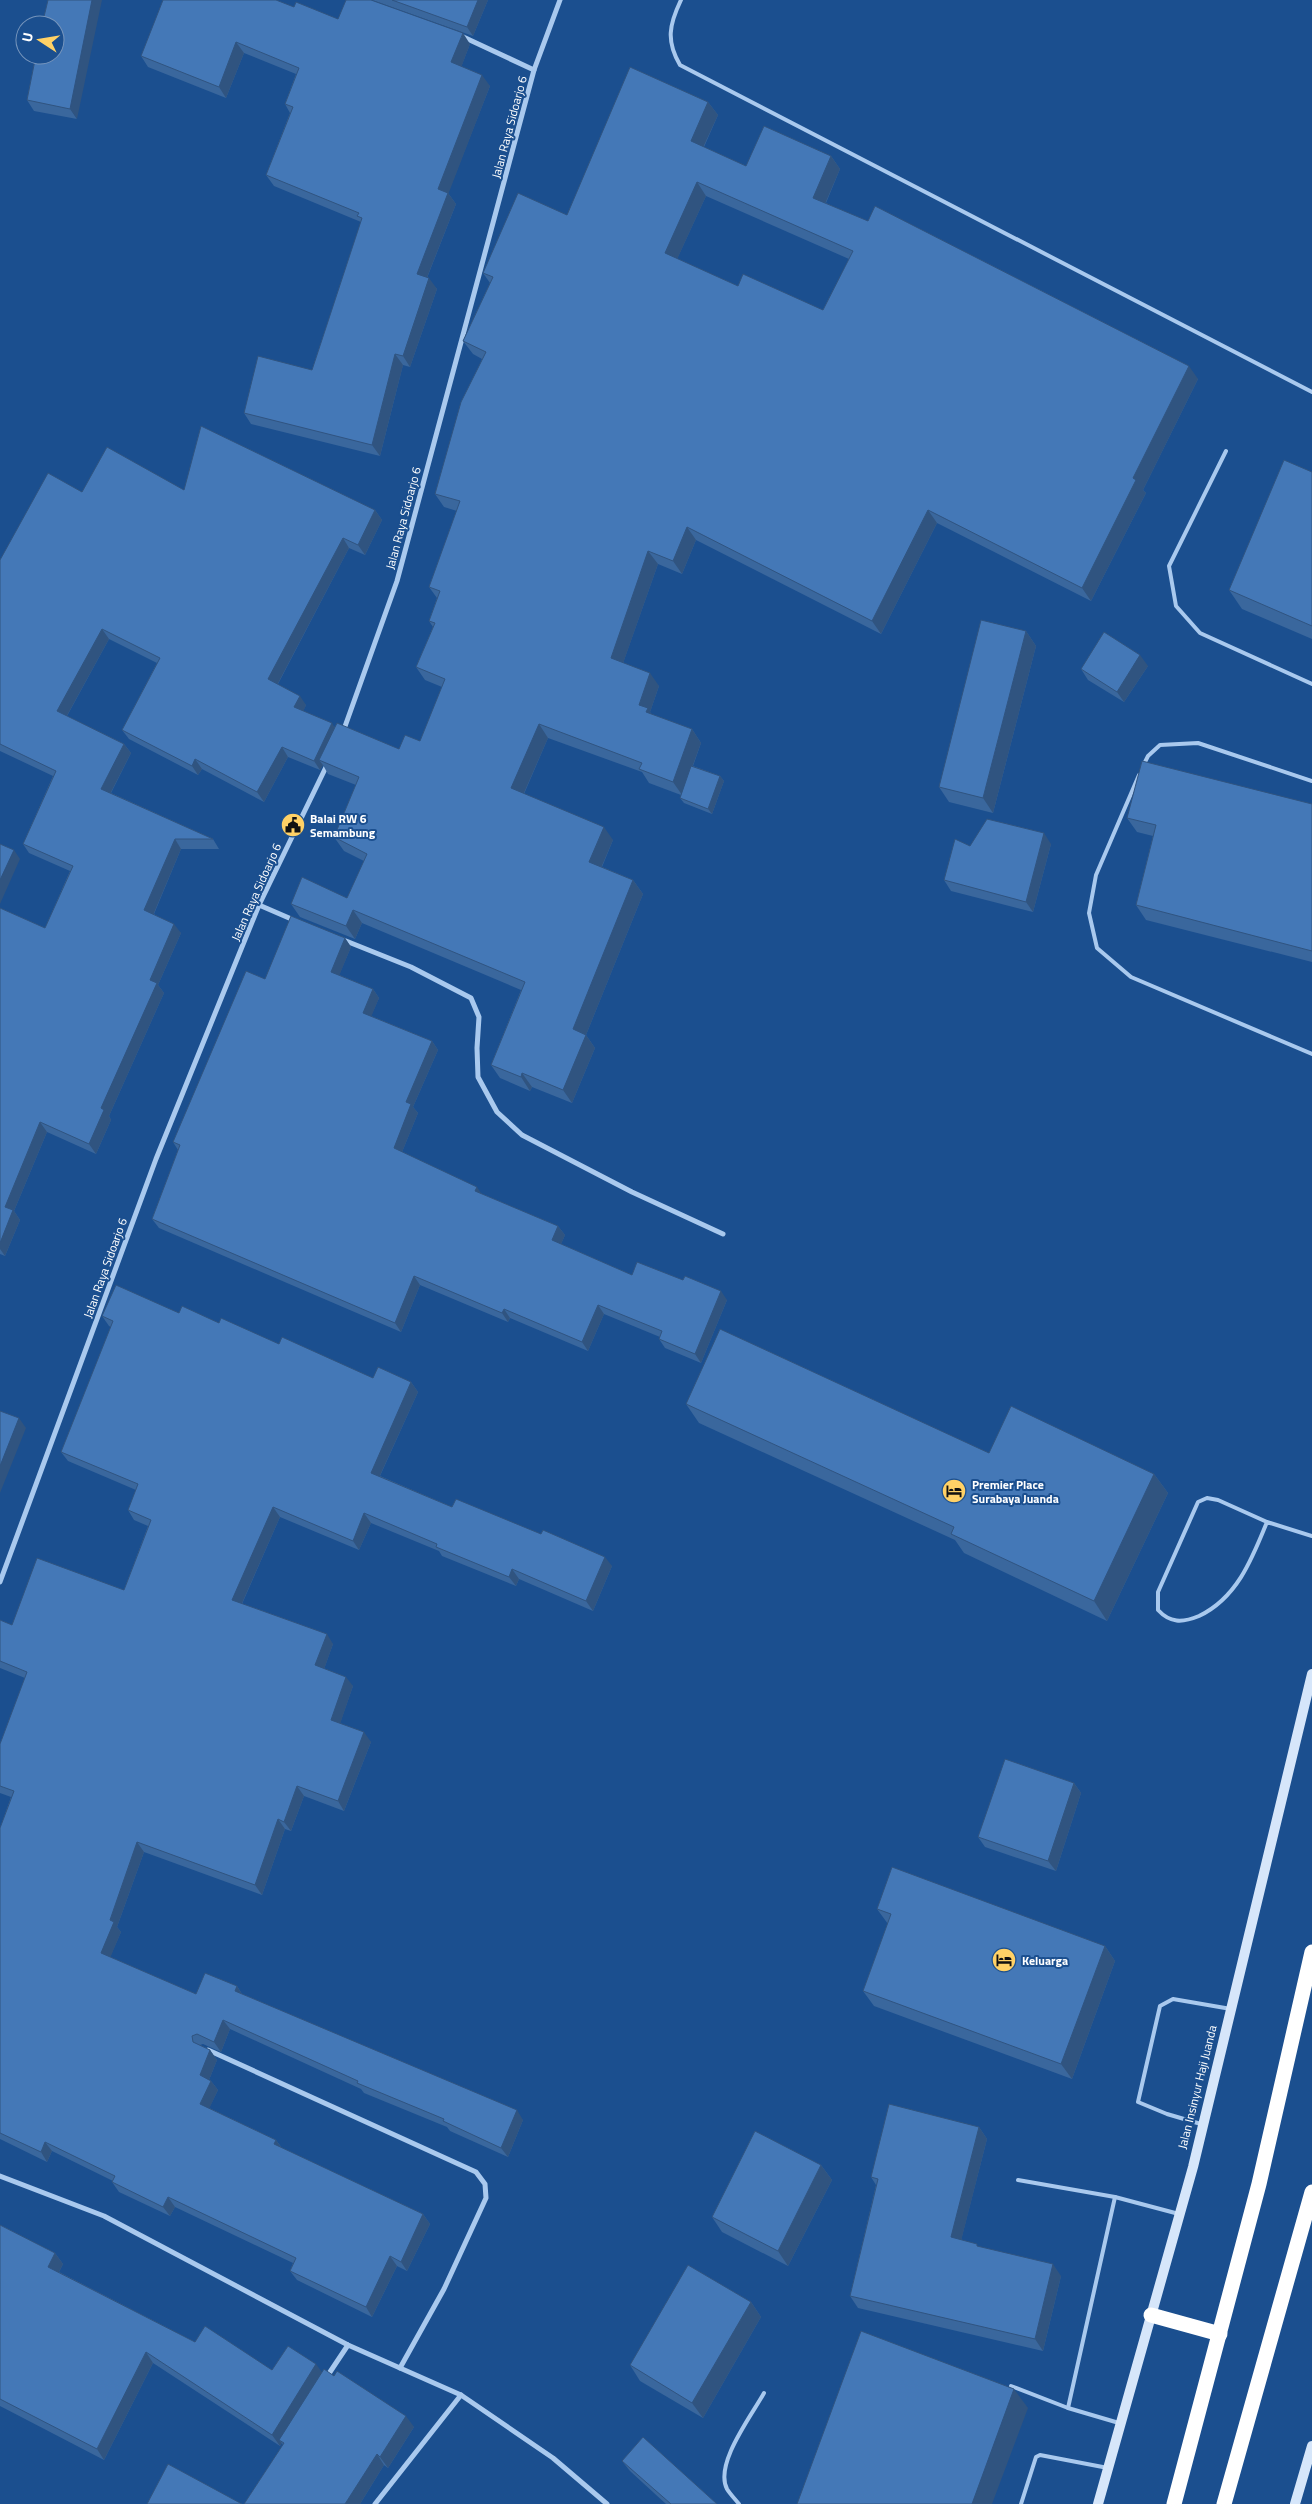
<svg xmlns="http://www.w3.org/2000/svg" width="1312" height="2504" font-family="'Titillium Web',sans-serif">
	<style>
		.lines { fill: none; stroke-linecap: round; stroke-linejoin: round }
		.lane { stroke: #a9c9ee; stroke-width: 4 }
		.street { stroke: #a9c9ee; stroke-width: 5 }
		.secondary { stroke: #d6e6fa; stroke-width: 10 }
		.highway { stroke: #fff; stroke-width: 15 }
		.wall { fill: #3a679d; fill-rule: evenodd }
		.shaded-wall { fill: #305480 }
		.building { fill: #4478b7; stroke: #305480; fill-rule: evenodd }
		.labels { text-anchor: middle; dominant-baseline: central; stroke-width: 4; stroke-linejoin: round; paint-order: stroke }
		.street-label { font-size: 12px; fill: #fff; stroke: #1b4f8f }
		.poi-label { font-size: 12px; font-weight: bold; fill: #fff; stroke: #1b4f8f; text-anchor: start }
	</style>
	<rect width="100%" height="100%" fill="#1b4f8f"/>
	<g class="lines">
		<g class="lane">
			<path d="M681 0C669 25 666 41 680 65L1312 392"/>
			<path d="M1226 451 1169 566 1176 606 1200 633 1312 684"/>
			<path d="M1143 766 1148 756 1160 745 1198 743 1312 781"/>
			<path d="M1139 775 1096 875 1089 913 1097 948 1131 977 1312 1054"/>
			<path d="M1267 1522C1252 1559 1237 1598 1199 1616 1182 1623 1170 1623 1158 1610V1592L1198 1502 1207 1498 1218 1500 1267 1522 1312 1536"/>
			<path d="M1201 2124 1167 2114 1138 2102 1160 2006 1173 1999 1231 2009"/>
			<path d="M1018 2180 1115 2197 1179 2214"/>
			<path d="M1011 2386 1068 2408 1119 2423"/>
			<path d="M1068 2408 1115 2197"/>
			<path d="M739 2504C735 2499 730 2494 727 2489 714 2464 752 2415 764 2393"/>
			<path d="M1021 2504 1036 2457 1040 2455 1108 2468"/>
		</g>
		<g class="street">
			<path d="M459 35 534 70"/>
			<path d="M343 732 397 581 534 70 560 0"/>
			<path d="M259 905 296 921"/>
			<path d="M341 939 411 967 471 998 479 1017 477 1048 478 1077 497 1112 522 1135 632 1192 723 1234"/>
			<path d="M0 1582 156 1159 259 905 327 765"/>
			<path d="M208 2050 476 2172 485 2184 486 2198 444 2289 400 2368"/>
			<path d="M0 2176 104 2216 348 2345 461 2395 553 2458 607 2504"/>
			<path d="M326 2378 348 2345"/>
			<path d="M375 2504 461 2395"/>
		</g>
		<g class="secondary">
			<path d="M1098 2504 1193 2167 1312 1674"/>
			<path d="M1295 2504 1312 2446"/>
		</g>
		<g class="highway">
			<path d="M1151 2315 1220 2334"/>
			<path d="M1174 2504 1259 2184 1312 1952"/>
			<path d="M1224 2504 1312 2192"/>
		</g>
	</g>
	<g class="wall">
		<path d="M372 0H488L473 36Z"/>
		<path d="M294 7 338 19 470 44 461 67 490 86 448 193 456 204 427 278 437 289 410 367 403 365 380 456 251 424 244 413 312 370 361 222 274 186 266 175 290 113 285 104 296 74 244 53 226 98 148 67 141 56Z"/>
		<path d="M36 55 77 119 34 111 27 100Z"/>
		<path d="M708 102 718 115 704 147 746 166 831 156 840 169 826 203 1198 379 1143 490 1146 493 1091 601 937 523 881 634 696 540 682 574 658 564 623 663 659 686 650 712 652 715 692 729 701 743 693 766 720 776 724 781 712 814 684 803 680 798 681 795 649 783 642 772 548 738 524 794 613 840 602 867 633 880 643 894 586 1035 595 1048 572 1103 532 1087 530 1091 500 1078 491 1065 521 990 362 923 355 939 300 917 291 904 347 898 364 861 344 851 334 837 356 785 328 774 323 765 320 770 288 757 264 802 202 769 198 775 129 739 122 730 157 663 109 639 67 716 124 744 131 753 111 793 213 839 219 849H181L154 914 181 933 158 985 164 993 109 1116 111 1120 96 1154 47 1132 14 1211 20 1220 5 1256 0 1254V908L45 928 70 871 29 853 23 844 53 776 0 751V560L82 492 184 490 375 510 382 520 365 555 349 548 278 684 306 705 303 711 335 727 399 749 420 741 442 687 425 680 416 667 433 627 429 621 437 598 429 587 457 511 444 507 435 494 482 359 473 354 463 341 490 283 483 273 567 215ZM706 196 849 259 823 310 738 286 677 259Z"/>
		<path d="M1312 472V639L1242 609 1229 590Z"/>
		<path d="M1026 631 1036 646 993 813 949 802 939 787Z"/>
		<path d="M1148 666 1124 702 1088 680 1081 669Z"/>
		<path d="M1312 804V962L1146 920 1136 905 1153 836 1137 832 1127 818Z"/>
		<path d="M1051 844 1033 912 951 891 944 880 970 846Z"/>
		<path d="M345 938 351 947 339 975 373 989 379 998 371 1016 432 1041 438 1050 413 1107 418 1113 402 1152 482 1194 558 1226 565 1235 561 1244 632 1275 727 1300 701 1363 665 1348 659 1339 660 1337 604 1314 588 1351 510 1318 508 1322 420 1285 401 1332 159 1228 152 1219 178 1150 173 1142 265 979Z"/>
		<path d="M179 1313 219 1323 373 1378 411 1382 418 1392 380 1476 452 1507 612 1566 593 1611 519 1579 516 1586 442 1556 439 1551 371 1523 359 1550 280 1517 242 1604 333 1644 324 1669 353 1686 340 1723 371 1742 344 1811 304 1796 291 1831 285 1829 262 1895 144 1852 117 1927 121 1932 110 1957 196 1994 237 1986 242 1994 523 2120 508 2157 450 2131 447 2127 364 2093 361 2089 230 2029 221 2052 203 2044 200 2045 210 2050 217 2060 209 2080 211 2081 218 2090 209 2108 276 2140 282 2148 423 2214 430 2224 407 2271 397 2266 372 2317 297 2280 290 2271 293 2263 175 2207 170 2216 119 2192 112 2182 113 2181 52 2151 47 2162 0 2139V1828L11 1797 0 1793V1744L25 1678 0 1668V1620L12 1625 124 1590 148 1526 134 1520 128 1510 136 1490 68 1461 61 1452 111 1327 109 1326 102 1316Z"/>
		<path d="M686 1404 989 1453 1154 1474 1168 1493 1107 1621 964 1553 955 1540 699 1423Z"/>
		<path d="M1074 1783 1081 1793 1056 1871 985 1847 978 1837Z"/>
		<path d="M877 1909 1105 1946 1115 1961 1072 2079 874 2006 863 1991 888 1924Z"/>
		<path d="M979 2127 987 2139 961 2240 1061 2276 1043 2351 858 2308 850 2296 876 2185 871 2177Z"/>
		<path d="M821 2165 832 2180 788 2266 722 2232 712 2217Z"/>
		<path d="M0 2225 55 2253 63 2264 59 2272 195 2342 272 2370 322 2372 414 2427 388 2468 384 2465 360 2504H244L283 2445 282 2443 280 2446 153 2363 104 2460 0 2406Z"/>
		<path d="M751 2302 761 2317 703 2418 640 2381 630 2365Z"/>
		<path d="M622 2461 717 2504H666L630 2471Z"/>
	</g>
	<g class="shaded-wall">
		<path d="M92 0H102L77 119 70 109Z"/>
		<path d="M478 0H488L473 36 467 27Z"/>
		<path d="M463 33 470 44 459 73 451 62Z"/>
		<path d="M236 42 244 53 226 98 219 87Z"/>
		<path d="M482 75 490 86 446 200 438 189Z"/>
		<path d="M708 102 718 115 700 154 691 141Z"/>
		<path d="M831 156 840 169 822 211 813 198Z"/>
		<path d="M697 182 706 196 674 266 665 253Z"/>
		<path d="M448 193 456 204 424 285 417 274Z"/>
		<path d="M429 278 437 289 410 367 403 356Z"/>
		<path d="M395 354 403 365 380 456 372 445Z"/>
		<path d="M1189 366 1198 379 1143 490 1146 493 1091 601 1082 588 1133 478Z"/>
		<path d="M375 510 382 520 365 555 358 545Z"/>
		<path d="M928 510 937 523 881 634 872 621Z"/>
		<path d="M687 527 696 540 682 574 673 561Z"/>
		<path d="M343 538 349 548 275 689 268 679Z"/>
		<path d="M648 551 658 564 620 672 611 658Z"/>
		<path d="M102 629 109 639 64 721 57 711Z"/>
		<path d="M1026 631 1036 646 993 813 983 798Z"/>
		<path d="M1140 655 1148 666 1124 702 1117 692Z"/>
		<path d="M650 673 659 686 650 712 657 721 656 726 639 705Z"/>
		<path d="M300 696 306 705 301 717 294 707Z"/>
		<path d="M332 723 338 733 319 760 323 765 320 770 314 761Z"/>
		<path d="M539 724 548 738 520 802 511 788Z"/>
		<path d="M692 729 701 743 682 795 673 782Z"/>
		<path d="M124 744 131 753 108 798 101 789Z"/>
		<path d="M282 747 288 757 264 802 257 792Z"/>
		<path d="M195 759 202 769 198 775 192 766Z"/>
		<path d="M720 776 724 781 712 814 708 809Z"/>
		<path d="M604 827 613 840 598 875 589 862Z"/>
		<path d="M1044 833 1051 844 1033 912 1026 902Z"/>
		<path d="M175 839 181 849 151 920 144 910Z"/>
		<path d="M14 850 20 859 0 904V880Z"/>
		<path d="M633 880 643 894 586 1035 595 1048 572 1103 563 1090 573 1029Z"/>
		<path d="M353 910 362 923 355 939 346 926Z"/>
		<path d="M174 924 181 933 158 985 164 993 109 1116 111 1120 96 1154 89 1144 101 1108 150 980Z"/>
		<path d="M345 938 351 947 337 981 331 972Z"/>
		<path d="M373 989 379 998 369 1022 363 1013Z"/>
		<path d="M432 1041 438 1050 413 1107 418 1113 400 1157 394 1148 406 1102Z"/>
		<path d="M522 1073 532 1087 530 1091 521 1077Z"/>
		<path d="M40 1122 47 1132 14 1211 20 1220 5 1256 0 1249V1243L5 1207Z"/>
		<path d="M477 1187 483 1196 475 1191Z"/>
		<path d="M558 1226 565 1235 559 1249 552 1240Z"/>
		<path d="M414 1276 420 1285 401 1332 395 1323Z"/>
		<path d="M721 1291 727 1300 701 1363 695 1354Z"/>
		<path d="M598 1305 604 1314 588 1351 582 1342Z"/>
		<path d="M504 1309 510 1318 508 1322 502 1313Z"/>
		<path d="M411 1382 418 1392 377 1482 371 1473Z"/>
		<path d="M19 1418 26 1428 0 1493V1466Z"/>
		<path d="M1154 1474 1168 1493 1107 1621 1094 1601Z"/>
		<path d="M273 1507 280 1517 239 1610 232 1600Z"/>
		<path d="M364 1513 371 1523 359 1550 353 1541Z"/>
		<path d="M605 1557 612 1566 593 1611 586 1601Z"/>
		<path d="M512 1569 519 1579 516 1586 509 1577Z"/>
		<path d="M327 1634 333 1644 322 1675 315 1665Z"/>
		<path d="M346 1677 353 1686 338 1730 331 1720Z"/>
		<path d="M364 1732 371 1742 344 1811 338 1801Z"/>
		<path d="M1074 1783 1081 1793 1056 1871 1048 1861Z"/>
		<path d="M297 1786 304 1796 291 1831 284 1822Z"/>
		<path d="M278 1819 285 1829 262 1895 255 1885Z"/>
		<path d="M137 1842 144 1852 117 1927 121 1932 108 1963 101 1953 110 1920Z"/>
		<path d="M1105 1946 1115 1961 1072 2079 1061 2064Z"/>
		<path d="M237 1986 243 1996 235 1991Z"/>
		<path d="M223 2020 230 2029 221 2052 214 2042Z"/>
		<path d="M210 2050 217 2060 207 2085 200 2075Z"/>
		<path d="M211 2081 218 2090 207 2113 200 2104Z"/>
		<path d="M517 2110 523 2120 508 2157 501 2148Z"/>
		<path d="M979 2127 987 2139 959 2249 951 2237Z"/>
		<path d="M276 2140 283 2150 274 2144Z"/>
		<path d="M45 2142 52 2151 47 2162 41 2152Z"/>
		<path d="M821 2165 832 2180 788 2266 778 2251Z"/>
		<path d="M168 2197 175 2207 170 2216 163 2207Z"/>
		<path d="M423 2214 430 2224 407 2271 401 2262Z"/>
		<path d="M55 2253 63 2264 56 2278 48 2267Z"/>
		<path d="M390 2256 397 2266 372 2317 366 2307Z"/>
		<path d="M1053 2264 1061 2276 1043 2351 1035 2339Z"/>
		<path d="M751 2302 761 2317 703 2418 692 2403Z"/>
		<path d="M146 2352 153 2363 104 2460 97 2449Z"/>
		<path d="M316 2364 324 2375 279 2440 282 2443 280 2446 272 2435Z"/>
		<path d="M1014 2389 1028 2408 992 2504H972Z"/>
		<path d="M406 2416 414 2427 388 2468 380 2457Z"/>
		<path d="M377 2454 384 2465 360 2504H345Z"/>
	</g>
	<g class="building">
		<path d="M48 0H92L70 109 27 100 36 55H55V25H42Z"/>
		<path d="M163 0H276L294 7 296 2 338 19 346 0H371L463 33 451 62 482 75 438 189 448 193 417 274 429 278 403 356 395 354 372 445 244 413 258 356 312 370 362 218 357 216 359 213 266 175 293 107 285 104 299 68 236 42 219 87 141 56Z"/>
		<path d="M392 0H478L467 27Z"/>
		<path d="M630 67 708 102 691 141 746 166 764 126 831 156 813 198 868 221 875 206 1189 366 1133 478 1136 480 1082 588 928 510 872 621 687 527 673 561 648 551 611 658 650 673 639 705 648 708 646 712 692 729 673 782 639 769 642 763 539 724 511 788 604 827 589 862 633 880 573 1029 586 1035 563 1090 522 1073 521 1077 491 1065 525 982 353 910 346 926 291 904 302 877 347 898 367 854 334 837 359 777 319 760 337 723 399 749 405 735 420 741 445 679 416 667 435 623 429 621 440 591 429 587 460 501 435 494 461 402 486 352 463 341 493 277 483 273 518 193 567 215ZM697 182 853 251 823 310 743 274 738 286 665 253Z"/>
		<path d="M201 426 375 510 358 545 343 538 268 679 300 696 294 707 332 723 314 761 282 747 257 792 195 759 192 766 122 730 160 658 102 629 57 711 124 744 101 789 213 839H175L144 910 174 924 150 980 157 983 101 1108 104 1110 89 1144 40 1122 5 1207 13 1210 0 1243V908L45 928 73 866 23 844 56 771 0 744V560L48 473 82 492 107 447 184 490Z"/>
		<path d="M1284 460 1312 472V626L1229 590Z"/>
		<path d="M981 620 1026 631 983 798 939 787Z"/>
		<path d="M1104 632 1140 655 1117 692 1081 669Z"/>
		<path d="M1142 761 1312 804V951L1136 905 1156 825 1127 818Z"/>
		<path d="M691 766 720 776 708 809 680 798Z"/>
		<path d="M987 819 1044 833 1026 902 944 880 955 839 970 846Z"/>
		<path d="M0 844 14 850 0 880Z"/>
		<path d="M291 916 345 938 331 972 373 989 363 1013 432 1041 406 1102 411 1104 394 1148 477 1187 475 1191 558 1226 552 1240 632 1275 637 1262 683 1280 685 1276 721 1291 695 1354 659 1339 662 1331 598 1305 582 1342 504 1309 502 1313 414 1276 395 1323 152 1219 180 1145 173 1142 246 971 265 979Z"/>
		<path d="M116 1285 179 1313 182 1306 219 1323 221 1318 279 1344 282 1337 373 1378 378 1367 411 1382 371 1473 452 1507 456 1499 541 1534 543 1530 605 1557 586 1601 512 1569 509 1577 436 1547 437 1544 364 1513 353 1541 273 1507 232 1600 327 1634 315 1665 346 1677 331 1720 364 1732 338 1801 297 1786 284 1822 278 1819 255 1885 137 1842 110 1920 114 1922 101 1953 196 1994 205 1973 237 1986 235 1991 517 2110 501 2148 443 2121 444 2119 357 2083 358 2081 223 2020 214 2042 197 2034 192 2036 193 2042 210 2050 200 2075 211 2081 200 2104 276 2140 274 2144 423 2214 401 2262 390 2256 366 2307 290 2271 296 2258 168 2197 163 2207 112 2182 115 2176 45 2142 41 2152 0 2133V1828L14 1791 0 1786V1744L27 1672 0 1661V1620L12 1625 37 1558 124 1590 151 1520 128 1510 138 1484 61 1452 113 1321 102 1316Z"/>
		<path d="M720 1329 989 1453 1011 1406 1154 1474 1094 1601 951 1534 954 1527 686 1404Z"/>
		<path d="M0 1411 19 1418 0 1466Z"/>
		<path d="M1005 1759 1074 1783 1048 1861 978 1837Z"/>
		<path d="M892 1867 1105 1946 1061 2064 863 1991 891 1914 877 1909Z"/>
		<path d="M889 2104 979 2127 951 2237 977 2244V2246L1053 2264 1035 2339 850 2296 878 2179 871 2177Z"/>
		<path d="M755 2131 821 2165 778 2251 712 2217Z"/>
		<path d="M0 2225 55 2253 48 2267 195 2342 205 2326 272 2370 288 2346 316 2364 272 2435 146 2352 97 2449 0 2399Z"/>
		<path d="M688 2265 751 2302 692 2403 630 2365Z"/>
		<path d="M861 2331 1014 2389 972 2504H797Z"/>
		<path d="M324 2369 334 2376 337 2371 406 2416 380 2457 377 2454 345 2504H244L284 2443 279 2440Z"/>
		<path d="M643 2437 717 2504H671L622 2461Z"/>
		<path d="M168 2464 242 2504H147Z"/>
	</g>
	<defs>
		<g id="civic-disc" transform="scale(1.25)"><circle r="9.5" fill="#ffd166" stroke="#1b4f8f"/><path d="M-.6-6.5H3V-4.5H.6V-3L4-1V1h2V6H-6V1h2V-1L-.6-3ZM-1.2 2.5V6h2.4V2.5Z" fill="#111"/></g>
		<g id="hotel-disc" transform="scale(1.25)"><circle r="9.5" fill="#ffd166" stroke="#1b4f8f"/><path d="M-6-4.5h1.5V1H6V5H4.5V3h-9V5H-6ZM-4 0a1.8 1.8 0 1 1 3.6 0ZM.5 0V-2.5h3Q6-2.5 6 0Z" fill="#111"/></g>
	</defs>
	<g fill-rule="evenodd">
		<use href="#civic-disc" x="293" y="825"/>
		<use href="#hotel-disc" x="954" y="1491"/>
		<use href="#hotel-disc" x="1004" y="1960"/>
	</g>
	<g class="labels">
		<g class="street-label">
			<text transform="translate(509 127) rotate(-75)">Jalan Raya Sidoarjo 6</text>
			<text transform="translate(403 518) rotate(-75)">Jalan Raya Sidoarjo 6</text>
			<text transform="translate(256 892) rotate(-66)">Jalan Raya Sidoarjo 6</text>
			<text transform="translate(105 1268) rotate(-70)">Jalan Raya Sidoarjo 6</text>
			<text transform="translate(1197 2087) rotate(-76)">Jalan Insinyur Haji Juanda</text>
		</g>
		<g class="poi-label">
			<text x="310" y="818">Balai RW 6<tspan x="310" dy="14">Semambung</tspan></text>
			<text x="972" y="1484">Premier Place<tspan x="972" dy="14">Surabaya Juanda</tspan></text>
			<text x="1022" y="1960">Keluarga</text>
		</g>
	</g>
	<g transform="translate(40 40) rotate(282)"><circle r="24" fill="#1b4f8f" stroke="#7695bc"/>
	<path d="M0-4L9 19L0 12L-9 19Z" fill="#ffd166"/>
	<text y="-8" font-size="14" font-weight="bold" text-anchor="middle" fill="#ffffff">U</text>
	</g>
</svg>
